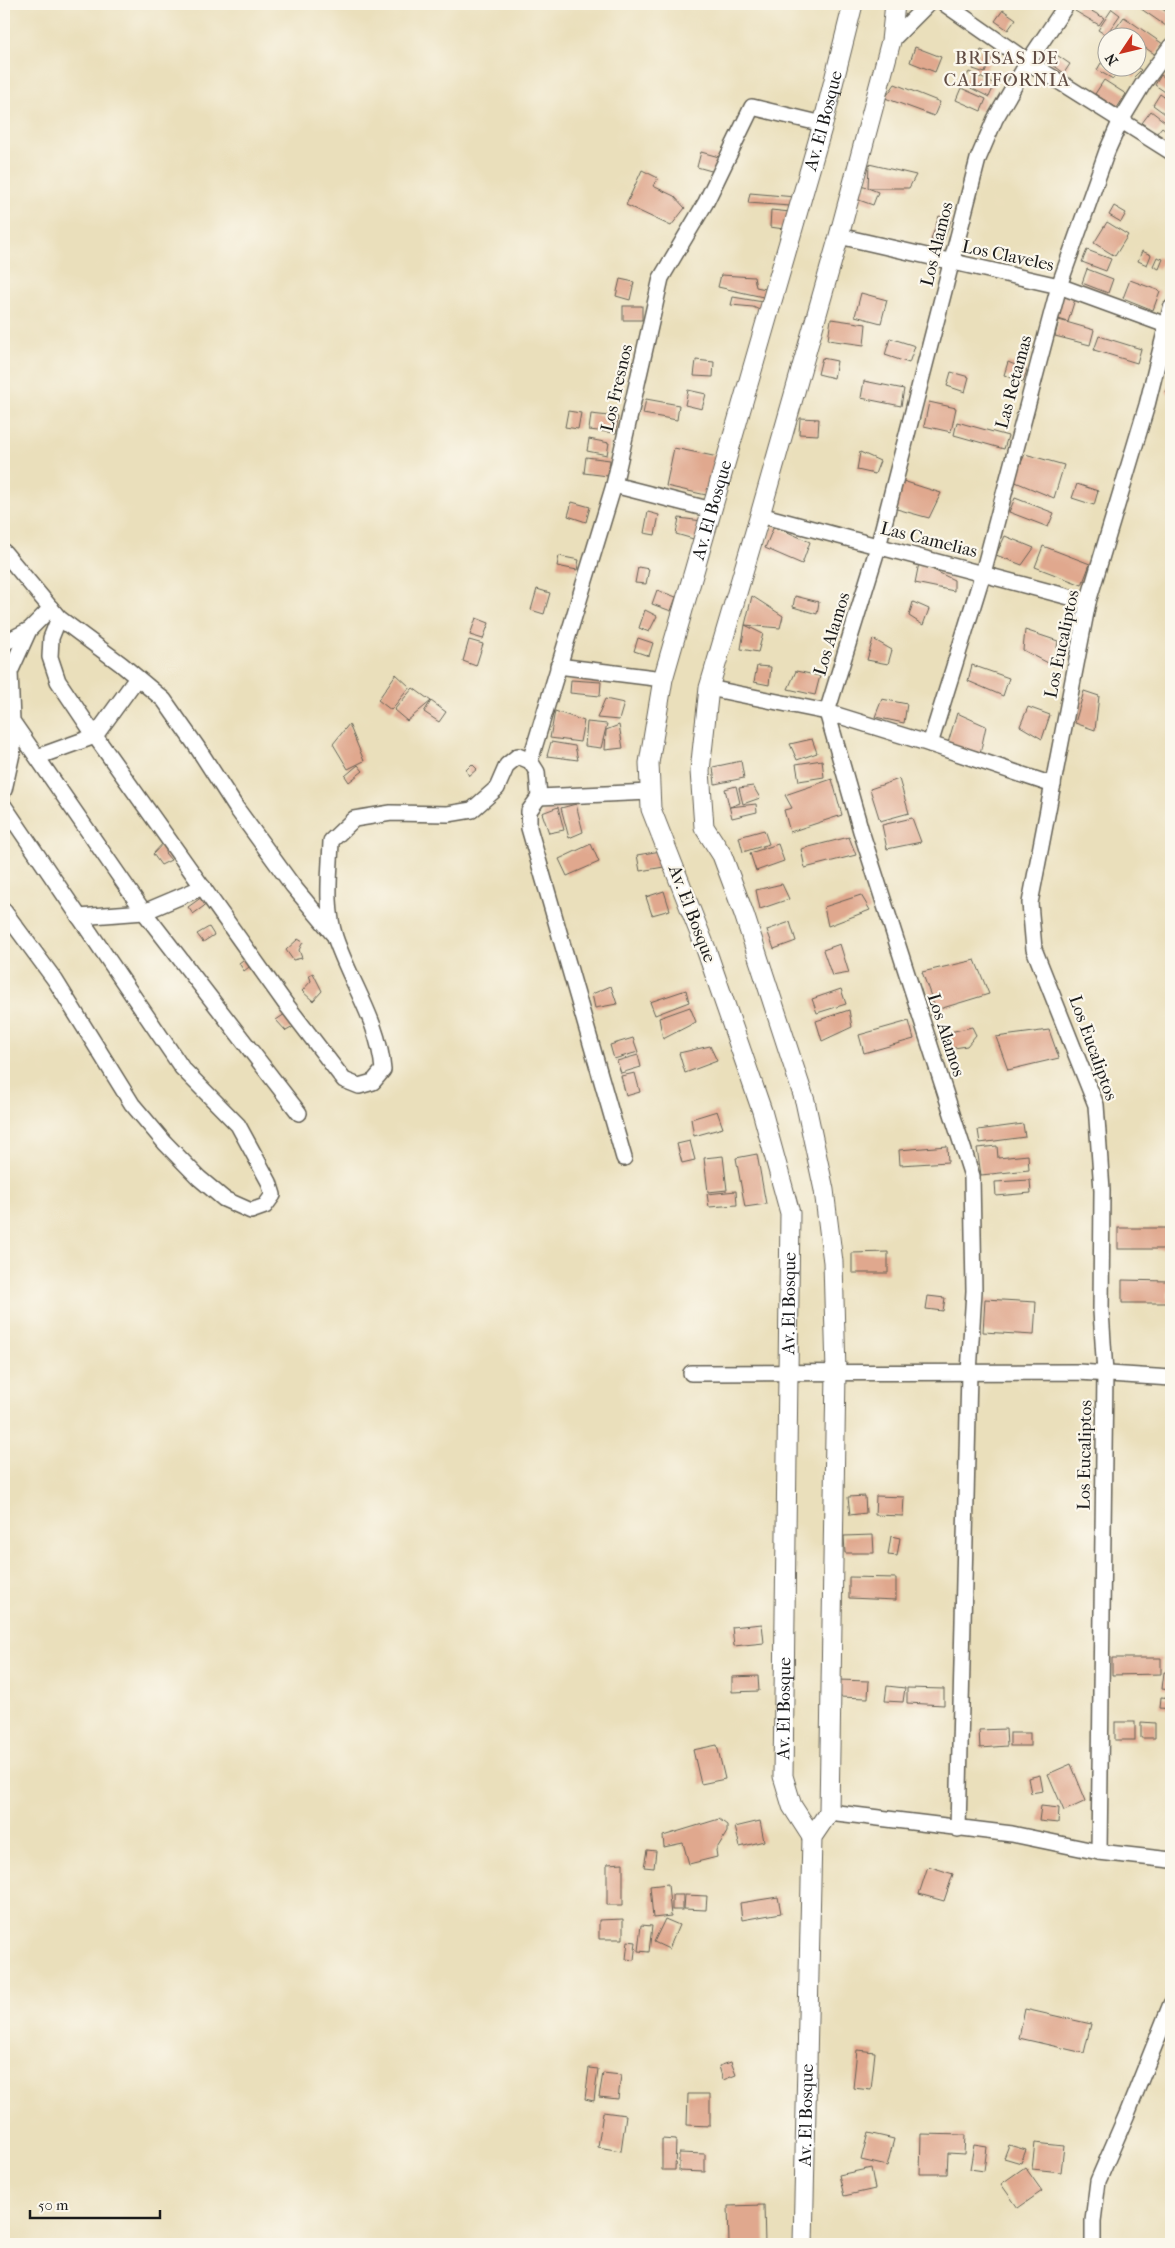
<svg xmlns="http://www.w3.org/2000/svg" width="1175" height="2248" font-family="'IM FELL French Canon',serif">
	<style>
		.building { fill: #e0a88e }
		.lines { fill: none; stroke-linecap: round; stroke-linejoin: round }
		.minor-casing { stroke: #646054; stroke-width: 18 }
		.tertiary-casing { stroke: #646054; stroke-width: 21 }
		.minor { stroke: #fff; stroke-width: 15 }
		.tertiary { stroke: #fff; stroke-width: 19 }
		.labels { text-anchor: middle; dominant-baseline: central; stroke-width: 4.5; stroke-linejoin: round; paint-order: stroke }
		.street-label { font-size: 18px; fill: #1c1c1c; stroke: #fbf7ec }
		.neighbourhood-label { font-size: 19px; letter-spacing: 1px; fill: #614d44; stroke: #fbf7ec }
	</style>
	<rect width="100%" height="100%" fill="#fbf7ec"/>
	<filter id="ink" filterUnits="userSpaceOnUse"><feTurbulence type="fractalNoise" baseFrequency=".02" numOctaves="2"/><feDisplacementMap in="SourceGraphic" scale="10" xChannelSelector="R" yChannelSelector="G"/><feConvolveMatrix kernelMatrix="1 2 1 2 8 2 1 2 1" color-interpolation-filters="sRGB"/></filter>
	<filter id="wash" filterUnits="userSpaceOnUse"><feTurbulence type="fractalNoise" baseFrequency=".0096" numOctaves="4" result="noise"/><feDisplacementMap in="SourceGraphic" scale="20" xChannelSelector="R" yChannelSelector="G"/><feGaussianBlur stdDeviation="1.12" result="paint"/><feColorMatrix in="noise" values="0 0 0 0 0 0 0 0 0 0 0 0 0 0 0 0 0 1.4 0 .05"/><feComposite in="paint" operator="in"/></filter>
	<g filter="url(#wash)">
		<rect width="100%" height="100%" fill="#eadfbb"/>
		<g id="blocks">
			<g class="building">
				<path d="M1079 4 1104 18 1099 25 1075 11Z"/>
				<path d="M1134 4H1155L1171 15V19L1166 26Z"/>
				<path d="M1112 9 1120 15 1106 35 1098 30Z"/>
				<path d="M1003 10 1016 19 1008 30 995 21Z"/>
				<path d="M1124 17 1163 44 1156 55 1138 43V38H1130L1116 28Z"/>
				<path d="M915 47 941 57 935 72 910 62Z"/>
				<path d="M1048 49 1070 64 1064 73 1042 57Z"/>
				<path d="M981 50 992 54 985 73 973 69Z"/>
				<path d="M1101 63 1117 72 1113 79 1097 70Z"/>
				<path d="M1131 68H1138L1141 70 1134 77 1128 71Z"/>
				<path d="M969 72 995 84 989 97 963 84Z"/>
				<path d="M1161 75 1171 82V96L1155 85Z"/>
				<path d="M1104 80 1126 94 1117 108 1095 94Z"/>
				<path d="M895 84 940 102 934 116 885 98Z"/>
				<path d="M961 88 986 99 981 111 956 100Z"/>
				<path d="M1160 94 1171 102V111L1168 116 1153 105Z"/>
				<path d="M1151 111 1169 125 1166 130 1162 127 1156 134 1142 123Z"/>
				<path d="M701 152 719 157 715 172 697 167Z"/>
				<path d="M869 164 916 175 909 188H868L878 192 873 205 856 199 860 186 868 188Z"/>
				<path d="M642 170 658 178 653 186 674 196 685 208 671 226 626 205Z"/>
				<path d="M750 193 795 197 790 206 748 203Z"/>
				<path d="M1114 206 1126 213 1121 222 1109 215Z"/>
				<path d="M771 210 790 212 784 229 770 227Z"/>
				<path d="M939 216 951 220 942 244 931 240Z"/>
				<path d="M1107 222 1128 235 1115 256 1094 243Z"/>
				<path d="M1087 250 1111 259 1106 271 1082 262Z"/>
				<path d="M1142 251 1151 255 1147 265 1138 261Z"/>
				<path d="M1157 257 1163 259 1159 269 1153 266Z"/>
				<path d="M1087 269 1113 279 1108 293 1082 283Z"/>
				<path d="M721 275 754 277 756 287 766 289 763 297 718 287Z"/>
				<path d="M620 279 634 282 630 300 616 296Z"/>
				<path d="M1130 280 1160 291 1153 310 1123 298Z"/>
				<path d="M861 293 887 300 881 323 855 316Z"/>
				<path d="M1062 295 1075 299 1068 322 1055 318Z"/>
				<path d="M733 297 763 302 764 312 753 307 731 305Z"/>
				<rect x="623" y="306" width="19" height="14"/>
				<path d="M831 319 866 324 864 345 828 340Z"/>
				<path d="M1059 320 1094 330 1090 345 1055 336Z"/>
				<path d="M1099 336 1141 349 1137 363 1094 350Z"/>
				<path d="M890 338 915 346 909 363 885 355Z"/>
				<path d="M822 358 837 361 834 378 818 374Z"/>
				<path d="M696 360 714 362 713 377 694 376Z"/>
				<path d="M1008 362 1027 370 1023 382 1004 375Z"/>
				<path d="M951 372 969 377 965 392 947 386Z"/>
				<path d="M864 381 904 389 901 406 861 398Z"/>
				<path d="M1171 383V395L1166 392Z"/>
				<path d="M688 390 706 394 702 409 685 405Z"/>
				<path d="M646 399 679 405 677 420 643 414Z"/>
				<path d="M929 402 956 408 951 432 924 426Z"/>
				<path d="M568 411 581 413 578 429 565 427Z"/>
				<path d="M591 414 618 417 616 433 589 430Z"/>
				<path d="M800 418 819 419 818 435 799 434Z"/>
				<path d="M957 422 1008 436 1004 449 954 435Z"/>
				<path d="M589 439 609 443 607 455 587 451Z"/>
				<path d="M674 448 723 458 715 497 666 486Z"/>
				<path d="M860 452 880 461 875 474 857 470Z"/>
				<path d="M1025 454 1064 465 1054 498 1013 481Z"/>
				<path d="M586 457 610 460 608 476 584 473Z"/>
				<path d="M903 481 941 493 929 518 893 508Z"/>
				<path d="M1077 484 1098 491 1094 505 1072 498Z"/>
				<path d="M1015 498 1054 513 1048 527 1009 512Z"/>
				<path d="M572 502 590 507 586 522 568 516Z"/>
				<path d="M648 512 659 515 655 535 644 533Z"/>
				<path d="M679 518 702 521 697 540 676 534Z"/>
				<path d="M774 526 810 542 802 564 765 548Z"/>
				<path d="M1005 536 1034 548 1022 565 996 555Z"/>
				<path d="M1043 546 1090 564 1082 585 1035 567Z"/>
				<path d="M559 556 579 560 577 570 557 566Z"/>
				<path d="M919 563 954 580V591L915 583Z"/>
				<path d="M638 567 649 569 646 584 635 583Z"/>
				<path d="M537 589 550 593 544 614 531 610Z"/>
				<path d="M657 590 676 597 671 611 652 604Z"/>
				<path d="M752 596 783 616 780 628 745 625 763 634 758 652 741 649 745 625Z"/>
				<path d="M795 596 819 602 817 614 793 607Z"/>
				<path d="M913 602 929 609 923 625 909 616Z"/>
				<path d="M645 610 657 616 649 632 639 628Z"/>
				<path d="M476 618 489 623 483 639 470 635Z"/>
				<path d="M1025 630 1058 641 1054 666 1023 650Z"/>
				<path d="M638 638 653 643 649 656 634 651Z"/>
				<path d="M873 639 892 650 888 664 867 660Z"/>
				<path d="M469 640 483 644 476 666 463 661Z"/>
				<path d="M972 665 1009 678 1003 696 968 681Z"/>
				<path d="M757 666 771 667 769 685 754 682Z"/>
				<path d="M796 671 820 676 815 695 788 689Z"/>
				<path d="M396 674 410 687 391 710 378 700Z"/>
				<path d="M571 680 601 682 600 696 570 693Z"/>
				<path d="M413 688 431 701 407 721 394 710Z"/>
				<path d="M1084 691 1099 696 1095 730 1075 723Z"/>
				<path d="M605 699 624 703 619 720 597 718Z"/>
				<path d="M882 699 907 704 904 723 875 717Z"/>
				<path d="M431 701 446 712 439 722 424 712Z"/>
				<path d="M1028 707 1050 715 1042 739 1020 726Z"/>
				<path d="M555 711 584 721 580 742 550 738Z"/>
				<path d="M957 713 986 726 980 754 947 746Z"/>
				<path d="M587 722 607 724 601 748 585 746Z"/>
				<path d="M349 724 364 761 348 769 333 744Z"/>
				<path d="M619 725 623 748 605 750 606 730Z"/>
				<path d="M812 739 817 753 797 760 790 744Z"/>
				<path d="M551 742 575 746 578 760 547 756Z"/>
				<path d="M822 760 824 777 799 781 796 764Z"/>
				<path d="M741 761 744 778 715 784 713 767Z"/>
				<path d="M472 764 477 769 469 776 466 770Z"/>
				<path d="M358 765 363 771 349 782 345 776Z"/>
				<path d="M832 779 842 815 790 832 784 810 792 808 785 795Z"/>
				<path d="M899 779 909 813 880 821 870 789Z"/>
				<path d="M736 786 740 803 730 807 756 804 757 812 732 818 725 789Z"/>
				<path d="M753 786 760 798 743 804 739 788Z"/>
				<path d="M576 804 583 832 569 838 561 808Z"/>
				<path d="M558 807 564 830 549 833 542 813Z"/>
				<path d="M912 818 921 842 887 849 882 825Z"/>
				<path d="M764 830 769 844 743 852 739 837Z"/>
				<path d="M849 837 856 855 805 868 801 849Z"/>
				<path d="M165 841 168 848 165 853 171 860 161 865 153 854Z"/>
				<path d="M591 844 599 862 567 876 559 859Z"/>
				<path d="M778 844 784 861 756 871 750 853Z"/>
				<path d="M667 850 670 866 640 871 637 855Z"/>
				<path d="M782 884 789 899 760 909 756 890Z"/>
				<path d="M664 891 670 910 652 915 646 897Z"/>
				<path d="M861 895 870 910 828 926 824 907Z"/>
				<path d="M202 897 207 904 193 914 188 907Z"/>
				<path d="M790 922 796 941 774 949 767 930Z"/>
				<path d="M209 927 214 935 203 942 197 934Z"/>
				<path d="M298 939 303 942 299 950 302 958 293 960 286 950Z"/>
				<path d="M840 944 849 973 832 976 823 950Z"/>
				<path d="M247 957 253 964 244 971 239 963Z"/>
				<path d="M975 960 989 994 936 1010 922 972Z"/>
				<path d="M313 973 322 991 313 1001 302 991 311 981 309 975Z"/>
				<path d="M611 986 617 1004 595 1008 592 994Z"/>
				<path d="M841 989 846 1004 817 1013 812 999Z"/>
				<path d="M686 990 689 1002 655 1015 650 1002Z"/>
				<path d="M690 1007 696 1022 663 1039 659 1018Z"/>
				<path d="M849 1010 852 1027 822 1041 816 1021Z"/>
				<path d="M285 1014 295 1026 286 1031 276 1020Z"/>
				<path d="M909 1021 914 1039 864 1053 859 1035Z"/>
				<path d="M972 1027 976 1035 967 1046 947 1049 941 1034Z"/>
				<path d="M1049 1030 1059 1058 1008 1070 996 1037Z"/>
				<path d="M633 1038 638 1052 614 1059 610 1045Z"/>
				<path d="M710 1046 717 1061 685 1073 679 1053Z"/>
				<path d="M638 1055 641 1067 621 1073 617 1061Z"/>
				<path d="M635 1073 640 1092 626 1096 621 1076Z"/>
				<path d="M717 1111 723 1128 694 1136 691 1119Z"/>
				<path d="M1023 1124 1025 1137 980 1143 978 1130Z"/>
				<path d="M690 1141 695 1160 682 1163 677 1144Z"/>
				<path d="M947 1146 948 1162 900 1165 899 1150Z"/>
				<path d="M997 1146 998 1158 1028 1155 1029 1170 981 1175 977 1148Z"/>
				<path d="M757 1154 766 1204 745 1207 736 1158Z"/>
				<path d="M723 1156 727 1190 708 1192 704 1158Z"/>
				<path d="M1030 1180 1031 1193 996 1196 995 1182Z"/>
				<path d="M736 1191 737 1205 709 1207 707 1194Z"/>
				<rect x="1118" y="1228" width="53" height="21"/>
				<path d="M888 1252V1273H852V1253Z"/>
				<path d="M1122 1280 1168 1281V1303H1122Z"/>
				<path d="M928 1296 945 1298 943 1311 926 1309Z"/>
				<path d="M985 1299 1036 1302 1034 1335 983 1332Z"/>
				<path d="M865 1496 866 1513 850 1515 848 1497Z"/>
				<path d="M876 1496 904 1497 903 1516 875 1515Z"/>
				<path d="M873 1535 874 1553H845L844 1536Z"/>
				<path d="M891 1536 900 1538 897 1556 888 1555Z"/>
				<path d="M849 1577 896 1578V1600L849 1598Z"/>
				<path d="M762 1624 764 1643 734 1646 732 1627Z"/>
				<path d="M1112 1658H1161V1674L1112 1675Z"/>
				<path d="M1164 1672 1171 1673 1170 1690 1162 1689Z"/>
				<path d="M758 1676 759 1691 732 1692V1677Z"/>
				<path d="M838 1680 869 1681 868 1698 838 1697Z"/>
				<path d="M887 1686 905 1688 903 1702 885 1701Z"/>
				<path d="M907 1688 944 1689V1705L907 1703Z"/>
				<path d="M1161 1697 1171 1698V1709L1160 1708Z"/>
				<rect x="1115" y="1722" width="20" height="18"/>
				<path d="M1141 1722 1155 1723V1738H1141Z"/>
				<path d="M1006 1729 1007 1746 980 1748 979 1730Z"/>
				<rect x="1010" y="1733" width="20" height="13"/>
				<path d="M717 1745 725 1779 701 1784 693 1750Z"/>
				<path d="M1071 1764 1086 1801 1064 1811 1048 1774Z"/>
				<path d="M1040 1775 1043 1791 1031 1793 1028 1778Z"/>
				<path d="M1041 1806 1059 1808 1058 1823 1039 1821Z"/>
				<path d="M719 1819 727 1825V1832L716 1850 717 1857 689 1864 683 1843 664 1847 663 1836Z"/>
				<path d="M760 1821 764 1841 740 1847 735 1827Z"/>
				<path d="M647 1850 656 1851 654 1868 644 1867Z"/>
				<path d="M623 1863V1905H607V1864Z"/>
				<path d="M928 1866 953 1874 944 1901 919 1894Z"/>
				<path d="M668 1884 671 1916 653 1918 650 1886Z"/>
				<rect x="672" y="1895" width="11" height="15"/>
				<path d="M685 1895 707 1896 706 1910 684 1909Z"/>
				<path d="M778 1897 781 1913 742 1920 740 1903Z"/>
				<path d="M623 1919V1939H599V1920Z"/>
				<path d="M665 1919 679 1925 669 1949 654 1942Z"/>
				<path d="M641 1925 652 1926 649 1952 638 1951Z"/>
				<path d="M628 1941 636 1942 634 1960 626 1959Z"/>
				<path d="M1025 2009 1091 2024 1084 2053 1019 2038Z"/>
				<path d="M857 2050 875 2052 871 2090 853 2088Z"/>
				<path d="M731 2062 736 2075 723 2080 719 2066Z"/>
				<path d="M589 2068 598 2069 594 2101 585 2099Z"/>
				<path d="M603 2073 621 2075 618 2099 599 2097Z"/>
				<path d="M688 2094H710V2126L687 2125Z"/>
				<path d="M603 2112 626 2115 621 2151 598 2147Z"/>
				<path d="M868 2133 894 2139 887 2166 861 2160Z"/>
				<path d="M921 2134 965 2135 964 2154 948 2153 947 2174H920Z"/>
				<path d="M662 2139 676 2140 675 2170H662Z"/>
				<path d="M1035 2143 1064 2146 1061 2172 1032 2169Z"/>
				<path d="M974 2145 987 2147 984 2171 970 2169Z"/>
				<path d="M1009 2145 1026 2150 1021 2163 1004 2158Z"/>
				<path d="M679 2153 705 2154V2172L679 2171Z"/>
				<path d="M1025 2167 1042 2191 1018 2208 1001 2184Z"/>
				<path d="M871 2168 875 2189 844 2196 839 2175Z"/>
				<path d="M764 2205 765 2244H729L728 2206Z"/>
			</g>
		</g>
	</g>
	<g filter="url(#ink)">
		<use href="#blocks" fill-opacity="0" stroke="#646054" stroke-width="1"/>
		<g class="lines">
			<g class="minor-casing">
				<g id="minor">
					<path d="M945 4 1028 62 1171 152"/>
					<path d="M891 41 928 4"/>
					<path d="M839 236 1059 286 1166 325"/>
					<path d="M614 485 712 510"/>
					<path d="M760 515 1088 602"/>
					<path d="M4 552 59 618 121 664 164 700 197 747 237 809 293 886 333 934"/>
					<path d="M59 618 51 638 50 657 58 681 95 736 285 1003 344 1080 359 1086 373 1082 383 1070C379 1021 350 982 335 937 325 906 330 872 331 841L354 819 391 813 448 814 472 810 497 788 507 765 518 756 530 761 537 772 539 797 650 792"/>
					<path d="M29 630 10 672 12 721 144 912 299 1113"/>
					<path d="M4 643 29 630 51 608"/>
					<path d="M558 666 663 679"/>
					<path d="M709 688 827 712 930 744 1053 785"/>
					<path d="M930 744 983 573 1059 286 1107 151 1120 122 1143 84 1171 46"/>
					<path d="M37 757 95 736 137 678"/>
					<path d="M530 761 614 485 661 278 706 202 752 107 823 124"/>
					<path d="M4 790 13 749 12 721"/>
					<path d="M539 797 529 811V828L624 1158"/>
					<path d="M4 806 182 1068 238 1125 269 1182 273 1195 265 1206 251 1211 224 1199 199 1178 165 1143 132 1104 55 980 4 911"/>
					<path d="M79 917 144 912 203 887"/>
					<path d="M691 1373 1078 1372 1171 1378"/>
					<path d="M829 1812 1012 1834 1099 1852 1171 1860"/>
					<path d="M958 1829 969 1373 974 1291 972 1176 861 831 827 712 878 547 978 159 995 119 1028 62 1067 4"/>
					<path d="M1099 1852 1105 1373 1101 1311 1102 1190 1096 1105 1034 949 1030 903 1088 602 1147 405 1171 308"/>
					<path d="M1093 2244V2221L1098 2181 1127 2114 1171 2004"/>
				</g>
			</g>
			<g class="tertiary-casing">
				<g id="tertiary">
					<path id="s1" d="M812 1837 792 1806 783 1776 790 1213 762 1111 706 949 651 809 649 763 663 679 823 124 853 4"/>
					<path id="s2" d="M803 2244 812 1837 829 1812 836 1372 833 1262 824 1190 805 1101 744 914 722 855 704 827 700 771 709 688 760 515 839 236 891 41 895 4"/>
				</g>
			</g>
			<use href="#minor" class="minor"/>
			<use href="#tertiary" class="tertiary"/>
		</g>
	</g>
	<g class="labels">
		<g class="street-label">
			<text stroke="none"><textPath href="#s1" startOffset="1771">Av. El Bosque</textPath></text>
			<text transform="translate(937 244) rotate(-76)">Los Alamos</text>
			<text transform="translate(1008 256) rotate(12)">Los Claveles</text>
			<text transform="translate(1014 382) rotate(-75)">Las Retamas</text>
			<text transform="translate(617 388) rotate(-77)">Los Fresnos</text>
			<text stroke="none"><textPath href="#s1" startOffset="1366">Av. El Bosque</textPath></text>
			<text transform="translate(929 540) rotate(14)">Las Camelias</text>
			<text transform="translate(832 634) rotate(-73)">Los Alamos</text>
			<text transform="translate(1062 644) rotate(-78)">Los Eucaliptos</text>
			<text transform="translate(692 914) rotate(69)">Av. El Bosque</text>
			<text transform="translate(946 1035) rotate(72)">Los Alamos</text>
			<text transform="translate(1093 1048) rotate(70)">Los Eucaliptos</text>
			<text stroke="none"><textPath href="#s1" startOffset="541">Av. El Bosque</textPath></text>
			<text transform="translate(1085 1455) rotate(-89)">Los Eucaliptos</text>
			<text stroke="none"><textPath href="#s1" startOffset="136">Av. El Bosque</textPath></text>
			<text stroke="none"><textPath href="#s2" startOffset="129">Av. El Bosque</textPath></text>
		</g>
		<g class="neighbourhood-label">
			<text x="1007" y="58">BRISAS DE<tspan x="1007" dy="22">CALIFORNIA</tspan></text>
		</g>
	</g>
	<rect width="1175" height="2248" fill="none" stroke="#fbf7ec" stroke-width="20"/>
	<g transform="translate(1122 52) rotate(235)"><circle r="24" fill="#fbf7ec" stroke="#a29f99"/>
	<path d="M0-4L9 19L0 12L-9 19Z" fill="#c8321e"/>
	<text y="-8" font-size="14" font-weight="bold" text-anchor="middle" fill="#1c1c1c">N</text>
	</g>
	<path d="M30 2210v8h130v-8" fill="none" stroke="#1c1c1c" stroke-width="2.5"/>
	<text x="38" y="2210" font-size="15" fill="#1c1c1c" stroke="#fbf7ec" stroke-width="4" paint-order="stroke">50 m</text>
</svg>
